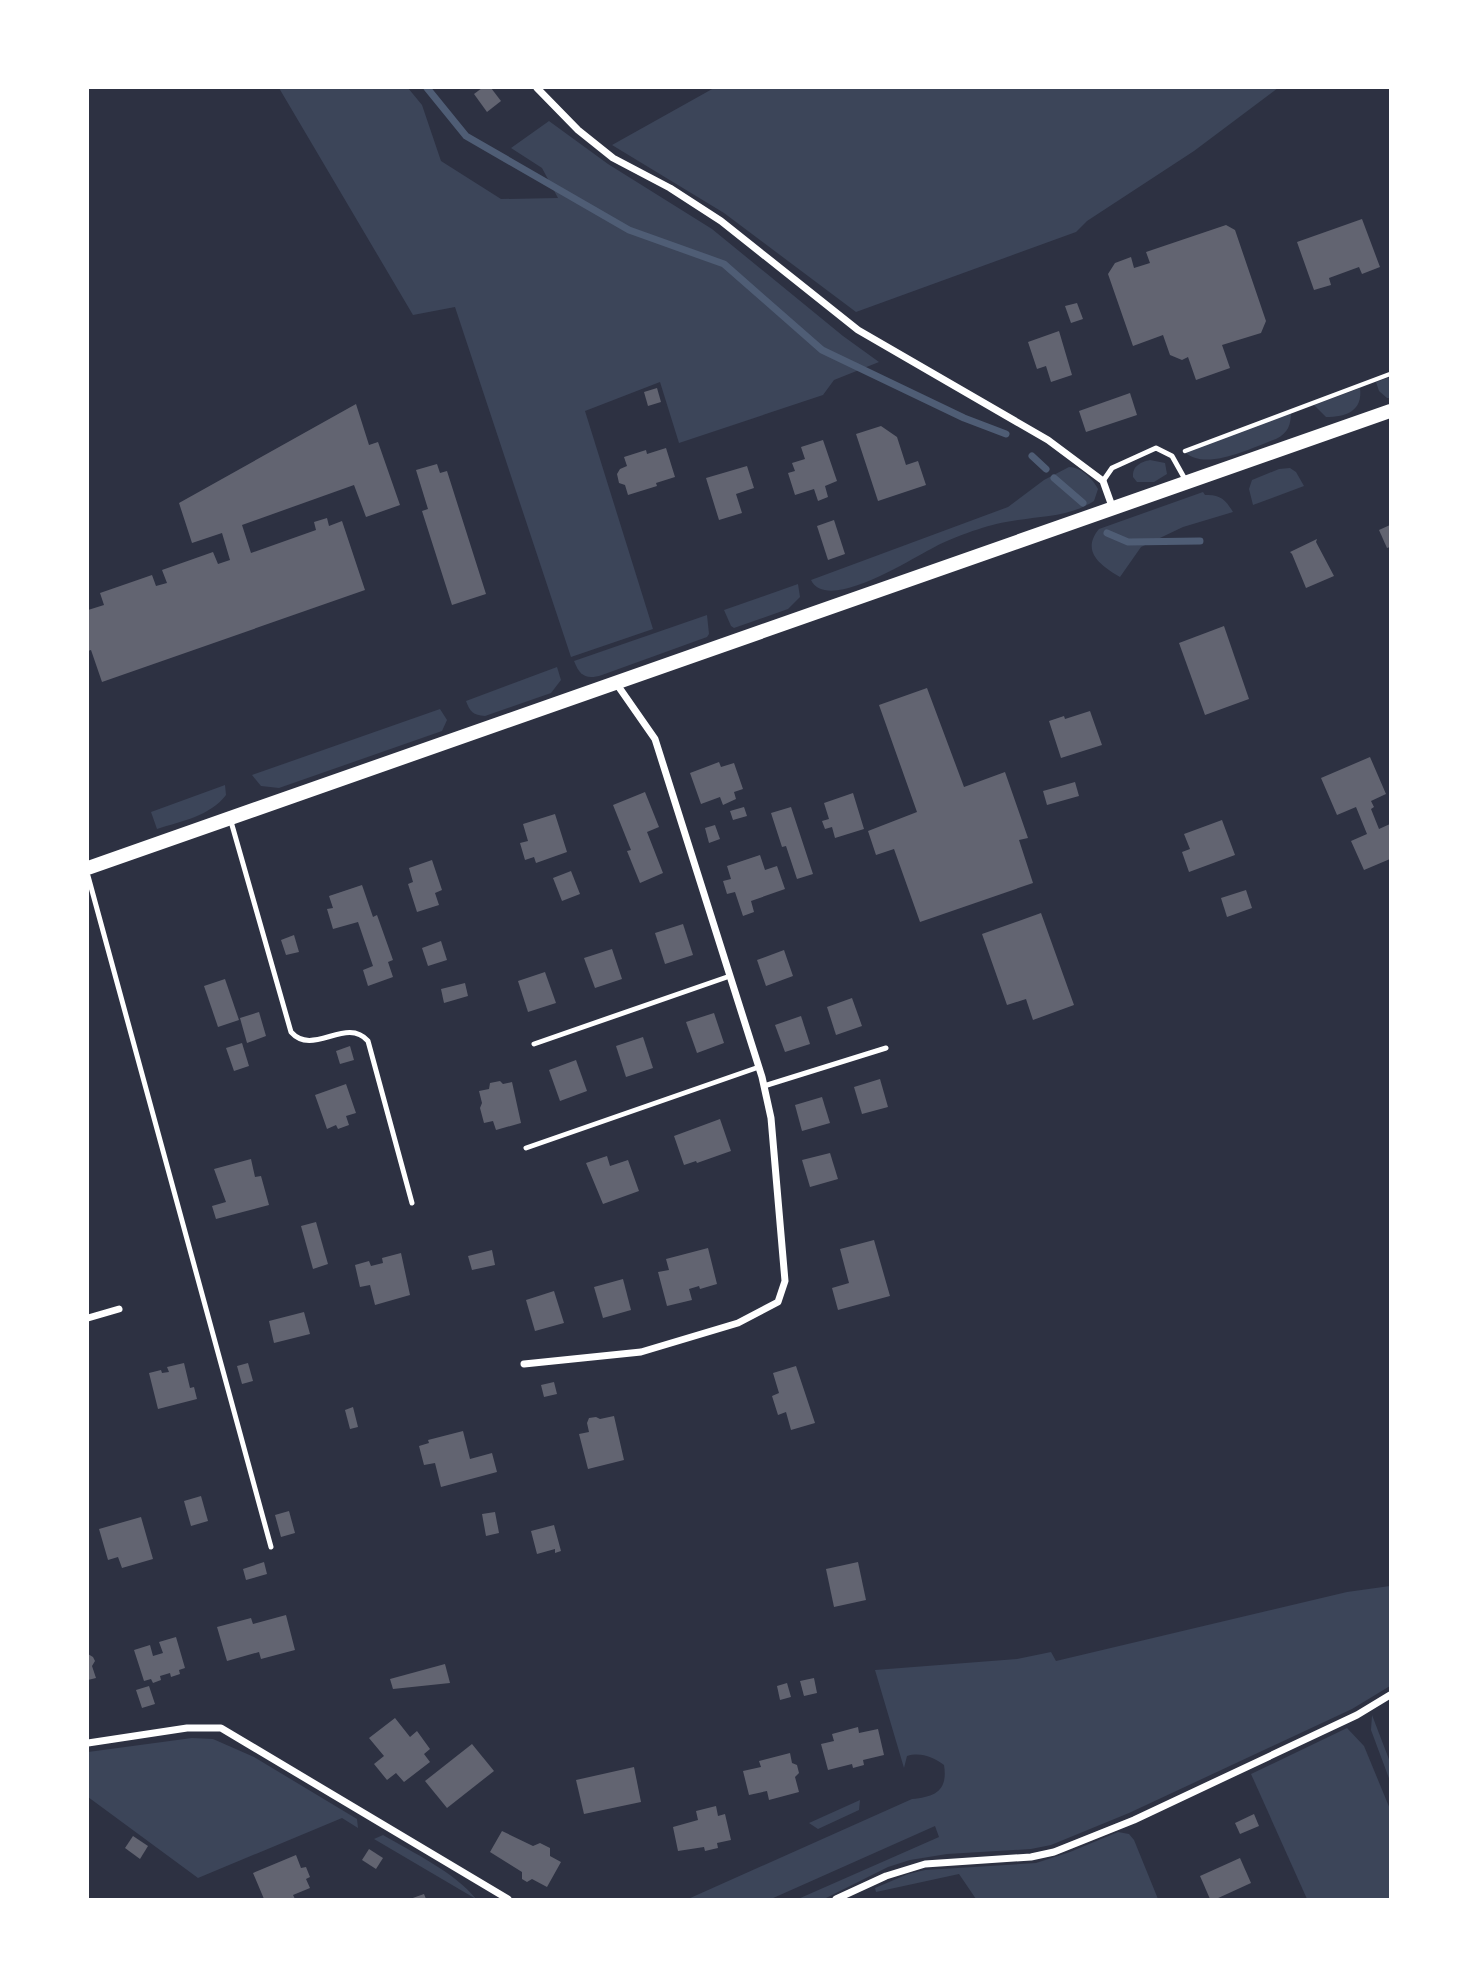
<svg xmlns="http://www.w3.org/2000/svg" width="1478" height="1987" font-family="'PT Serif',serif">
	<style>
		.green { fill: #3c4559 }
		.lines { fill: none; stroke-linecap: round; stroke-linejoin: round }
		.stream { stroke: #4f5d75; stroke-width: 7 }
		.building { fill: #626471 }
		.path { stroke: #fff; stroke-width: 4.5 }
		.service { stroke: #fff; stroke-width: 5 }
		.minor { stroke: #fff; stroke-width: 7 }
		.secondary { stroke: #fff; stroke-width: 14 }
	</style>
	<rect width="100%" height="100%" fill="#2d3142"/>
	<g class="green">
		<path d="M279 88H408L422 105 441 161 501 199 558 198 542 168 511 148 549 121 608 164 712 229 843 336 879 362 834 380 823 395 679 443 660 382 585 411 653 629 571 657 455 307 413 315Z"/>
		<path d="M714 88H1278L1194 151 1087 221 1076 232 856 312 724 213 612 145Z"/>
		<path d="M1390 377V398H1387L1379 391 1376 382Z"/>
		<path d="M1360 388C1363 411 1346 417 1326 417L1314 405Z"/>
		<path d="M1291 412C1291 425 1288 433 1276 439 1253 447 1205 472 1185 452Z"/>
		<path d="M1150 460 1165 463 1167 474 1154 482H1137L1133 477C1132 466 1141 462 1150 460Z"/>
		<path d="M1069 467C1081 467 1093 479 1098 489L1094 501C1068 518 1036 516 1006 522 984 526 950 538 931 549 909 560 827 613 811 580L1008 507 1044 480Z"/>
		<path d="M1290 468 1296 472 1304 486 1253 505 1249 489 1252 480 1279 469Z"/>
		<path d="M1203 492 1205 495C1220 494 1226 500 1233 512L1183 527 1141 547 1120 577C1102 566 1080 552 1099 529Z"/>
		<path d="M798 584 800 597 788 609 734 628 731 626 724 610Z"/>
		<path d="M707 615 709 634 707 637 602 675C586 680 580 676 574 661Z"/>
		<path d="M557 667 561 680 551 693 485 716C473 715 470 712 466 701Z"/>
		<path d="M440 709 447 720 442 731 279 788 261 786 252 775Z"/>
		<path d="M225 785 226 795C210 816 182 821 157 829L151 812Z"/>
		<path d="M1390 1586V1686L1352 1709 1129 1813 1051 1845 1031 1849 947 1854 910 1860 888 1867 824 1899H798L939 1837 935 1826 771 1899H688L912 1799C936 1797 948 1790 944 1765 933 1757 921 1752 907 1756L904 1768 875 1670 1017 1659 1051 1652 1056 1661 1347 1592Z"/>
		<path d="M1372 1715 1390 1762V1781L1371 1730Z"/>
		<path d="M1347 1728 1364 1746 1390 1809V1899H1307L1251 1774Z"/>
		<path d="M192 1738 213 1739 254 1757 357 1819 358 1828 342 1818 198 1878 88 1797V1752Z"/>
		<path d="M860 1800 859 1810 818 1829 809 1823Z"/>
		<path d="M1118 1832 1129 1834 1134 1840 1158 1899H976L959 1874 876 1892 875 1888 908 1874 925 1870 1036 1863 1070 1852Z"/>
		<path d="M383 1835C412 1852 456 1873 476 1899L374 1839Z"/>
	</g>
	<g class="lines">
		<g class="stream">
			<path d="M427 88 466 136 629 230 724 264 822 350 964 418 1006 434"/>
			<path d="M1032 456 1046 469"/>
			<path d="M1054 478 1083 503"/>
			<path d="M1107 533 1128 542 1200 541"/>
		</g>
	</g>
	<g class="building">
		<path d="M482 88H491L501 101 487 112 474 94Z"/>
		<path d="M1362 219 1380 267 1362 274 1359 267 1329 278 1331 285 1314 290 1297 242Z"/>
		<path d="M1226 225 1235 230 1266 321 1261 333 1222 345 1230 368 1196 380 1188 357 1182 360 1170 355 1163 335 1133 346 1108 274 1115 263 1131 257 1134 268 1150 263 1146 252Z"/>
		<path d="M1077 303 1083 319 1071 323 1065 306Z"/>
		<path d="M1059 331 1072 375 1051 382 1046 366 1037 369 1028 342Z"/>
		<path d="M657 388 661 402 648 406 644 392Z"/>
		<path d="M1130 393 1137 415 1086 432 1079 411Z"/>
		<path d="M356 404 369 445 378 442 400 505 366 517 354 485 242 525 251 553 316 530 314 522 327 518 329 526 342 521 365 590 102 682 91 650 88 651V610L104 605 100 593 152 575 156 586 167 583 162 570 213 552 218 564 230 560 222 533 192 543 179 503Z"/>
		<path d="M881 426 897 437 906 465 918 461 926 485 878 501 856 434Z"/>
		<path d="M823 440 837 481 825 486 828 497 818 501 814 489 795 495 788 473 795 471 792 463 805 459 801 447Z"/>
		<path d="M666 448 675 477 656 483 657 486 628 495 625 485 619 483 617 474 620 469 627 466 624 457 646 450 647 454Z"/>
		<path d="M437 464 440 473 447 471 486 594 452 605 422 511 428 509 416 470Z"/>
		<path d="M747 466 754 488 736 494 742 513 719 520 706 478Z"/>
		<path d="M834 520 845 554 828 560 817 526Z"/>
		<path d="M1390 525V547L1387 548 1379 530Z"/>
		<path d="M1317 539 1316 542 1334 576 1306 588 1292 554 1290 552Z"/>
		<path d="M1224 626 1249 699 1205 715 1179 643Z"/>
		<path d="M927 688 964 787 1005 772 1028 838 1019 840 1033 883 920 922 894 849 876 855 868 831 917 812 879 705Z"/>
		<path d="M1090 711 1102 745 1061 758 1049 721 1064 716 1065 719Z"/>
		<path d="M1370 757 1386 794 1371 801 1374 807 1371 809 1379 829 1390 824V859L1364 870 1351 841 1367 834 1356 807 1337 815 1321 778Z"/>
		<path d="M719 762 721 767 734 763 743 789 734 792 736 799 723 805 720 797 701 804 690 773Z"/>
		<path d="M1075 782 1079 796 1047 805 1043 791Z"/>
		<path d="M645 792 659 827 647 832 663 873 640 883 627 851 631 850 613 805Z"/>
		<path d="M853 793 864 829 835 838 832 827 825 829 822 821 829 819 824 803Z"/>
		<path d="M744 807 747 816 733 820 730 811Z"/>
		<path d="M791 807 813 874 797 879 786 846 782 847 771 813Z"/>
		<path d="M555 814 567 852 536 863 534 857 525 860 520 843 528 841 523 824Z"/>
		<path d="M1222 820 1235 855 1189 872 1182 852 1190 849 1184 834Z"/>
		<path d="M715 825 720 839 709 843 705 828Z"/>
		<path d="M760 855 765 870 777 866 785 889 751 901 754 912 743 916 735 892 727 894 723 881 731 879 727 866Z"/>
		<path d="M432 860 442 890 435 893 439 905 417 912 408 884 413 882 409 868Z"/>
		<path d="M571 871 580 894 562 901 553 878Z"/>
		<path d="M362 885 373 917 377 915 393 960 388 962 393 977 368 986 363 970 373 966 358 922 333 929 327 909 333 908 329 896Z"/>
		<path d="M1246 890 1252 908 1227 917 1221 898Z"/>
		<path d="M1041 913 1074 1005 1033 1020 1026 999 1007 1005 982 934Z"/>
		<path d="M683 924 693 955 665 964 655 933Z"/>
		<path d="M294 935 299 952 286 955 281 940Z"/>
		<path d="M441 941 447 960 428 966 422 948Z"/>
		<path d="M612 949 622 979 595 988 584 958Z"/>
		<path d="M784 950 793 976 766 986 757 960Z"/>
		<path d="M545 972 556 1003 528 1012 518 981Z"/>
		<path d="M225 979 239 1020 218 1027 204 986Z"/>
		<path d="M465 983 468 996 444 1003 441 989Z"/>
		<path d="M852 998 862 1026 836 1035 827 1007Z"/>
		<path d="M259 1012 266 1036 247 1043 240 1018Z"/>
		<path d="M714 1013 724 1043 697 1053 686 1022Z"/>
		<path d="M801 1016 810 1044 785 1052 775 1025Z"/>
		<path d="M643 1037 653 1068 626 1077 616 1046Z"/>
		<path d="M242 1043 249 1066 234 1071 226 1048Z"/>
		<path d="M350 1046 354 1060 340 1064 336 1051Z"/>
		<path d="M576 1060 587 1091 560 1101 549 1070Z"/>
		<path d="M880 1079 888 1107 862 1114 854 1087Z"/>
		<path d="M500 1081 503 1084 512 1082 521 1123 496 1130 493 1121 484 1123 480 1108 482 1103 479 1091 489 1089 490 1083Z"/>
		<path d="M346 1084 356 1113 346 1116 349 1125 338 1129 336 1125 327 1129 315 1095Z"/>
		<path d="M822 1097 830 1123 802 1131 795 1105Z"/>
		<path d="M720 1119 731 1151 697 1163 696 1161 684 1165 674 1136Z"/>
		<path d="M830 1153 838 1179 810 1187 802 1160Z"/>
		<path d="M607 1156 610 1166 628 1160 639 1191 603 1204 586 1163Z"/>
		<path d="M251 1159 255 1177 261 1176 269 1205 216 1219 212 1206 226 1202 214 1169Z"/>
		<path d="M316 1222 328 1264 313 1269 301 1226Z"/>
		<path d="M874 1240 890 1296 838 1310 832 1288 849 1283 840 1249Z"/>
		<path d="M708 1248 717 1284 700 1289 699 1286 689 1289 692 1300 667 1306 658 1272 669 1270 666 1259Z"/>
		<path d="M492 1250 495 1265 472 1270 468 1256Z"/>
		<path d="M401 1253 410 1295 375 1305 370 1285 360 1287 355 1265 369 1261 371 1266 383 1263 382 1258Z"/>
		<path d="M623 1279 631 1310 603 1318 594 1287Z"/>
		<path d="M554 1291 564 1323 535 1331 526 1300Z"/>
		<path d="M304 1312 310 1334 274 1343 269 1321Z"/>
		<path d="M184 1363 190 1388 194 1387 197 1399 158 1409 149 1373 161 1370 162 1373 169 1372 167 1367Z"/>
		<path d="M248 1363 253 1381 242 1384 237 1366Z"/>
		<path d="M796 1366 815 1423 791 1430 786 1412 778 1415 772 1396 779 1393 773 1373Z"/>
		<path d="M554 1382 557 1394 544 1397 541 1385Z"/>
		<path d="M353 1407 358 1427 350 1429 345 1410Z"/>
		<path d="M614 1416 624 1460 588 1469 579 1434 589 1432 587 1423 589 1418 596 1417 600 1419Z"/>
		<path d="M463 1431 470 1459 492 1453 497 1472 441 1487 435 1463 424 1465 419 1446 429 1443 428 1440Z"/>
		<path d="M201 1496 208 1521 191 1526 184 1501Z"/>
		<path d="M289 1511 295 1533 281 1537 275 1515Z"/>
		<path d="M495 1512 499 1533 486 1536 482 1514Z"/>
		<path d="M141 1517 153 1559 122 1568 118 1557 108 1560 99 1529Z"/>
		<path d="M554 1525 561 1551 555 1553V1549L537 1554 531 1531Z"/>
		<path d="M264 1562 267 1574 246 1580 243 1569Z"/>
		<path d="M858 1562 866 1600 834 1607 826 1569Z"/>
		<path d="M286 1615 295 1650 261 1659 259 1652 227 1661 217 1627 251 1618 253 1624Z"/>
		<path d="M176 1637 185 1668 179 1670 180 1674 171 1677 170 1673 160 1676 161 1680 153 1683 151 1679 144 1681 134 1650 150 1645 153 1656 163 1653 159 1642Z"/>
		<path d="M88 1654 93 1657 95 1661 92 1666 96 1678 88 1680Z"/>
		<path d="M445 1664 450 1683 393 1689 390 1679Z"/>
		<path d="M814 1678 817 1693 804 1696 800 1681Z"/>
		<path d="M787 1683 791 1697 780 1700 777 1686Z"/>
		<path d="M149 1686 155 1704 142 1708 136 1690Z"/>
		<path d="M395 1718 410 1737 417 1731 430 1749 424 1754 430 1762 404 1782 396 1773 387 1780 374 1764 384 1756 369 1738Z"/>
		<path d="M858 1727 859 1733 878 1729 884 1755 863 1760 864 1765 853 1768 852 1764 828 1770 821 1744 834 1741 832 1734Z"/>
		<path d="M472 1744 494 1771 447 1808 425 1781Z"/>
		<path d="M790 1753 792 1763 797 1765 799 1773 795 1777 799 1792 769 1800 767 1791 749 1795 743 1771 761 1767 759 1761Z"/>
		<path d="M634 1767 641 1802 584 1814 576 1780Z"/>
		<path d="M716 1806 718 1816 725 1814 731 1840 717 1843 718 1848 705 1851 704 1847 678 1851 673 1827 698 1820 696 1811Z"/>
		<path d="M1254 1814 1259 1826 1240 1834 1235 1823Z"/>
		<path d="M502 1831 533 1846 540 1843 550 1848V1856L561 1862 547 1887 532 1879 527 1882 522 1879V1872L490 1852Z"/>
		<path d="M133 1836 148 1846 140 1859 125 1848Z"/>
		<path d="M369 1849 383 1858 376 1869 362 1860Z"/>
		<path d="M296 1855 301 1868 306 1867 310 1877 306 1879 310 1888 293 1895 295 1899H264L253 1873Z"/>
		<path d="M1240 1858 1251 1883 1216 1899H1210L1200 1876Z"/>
		<path d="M424 1894 426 1899H410Z"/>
	</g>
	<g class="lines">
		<path class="path" d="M1185 451 1390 374"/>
		<g class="service">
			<path d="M1103 481 1112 468 1156 448 1172 456 1186 481"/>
			<path d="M230 818 291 1032C313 1057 346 1016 368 1041L412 1203"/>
			<path d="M88 876 271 1547"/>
			<path d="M534 1044 730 976"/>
			<path d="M764 1086 886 1048"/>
			<path d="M526 1148 759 1067"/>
		</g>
		<g class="minor">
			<path d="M537 88 578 130 613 158 670 188 721 221 858 330 1048 440 1103 481 1113 509"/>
			<path d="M88 1318 119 1309"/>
			<path d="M524 1364 641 1352 738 1323 778 1302 785 1281 771 1118 762 1077 655 739 616 683"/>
			<path d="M88 1743 187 1728H221L508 1899"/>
			<path d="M836 1899 886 1876 925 1864 1031 1857 1054 1852 1134 1820 1357 1715 1390 1695"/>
		</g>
		<path class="secondary" d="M88 868 1390 411"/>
	</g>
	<rect width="1478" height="1987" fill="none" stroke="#ffffff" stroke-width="178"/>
</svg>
